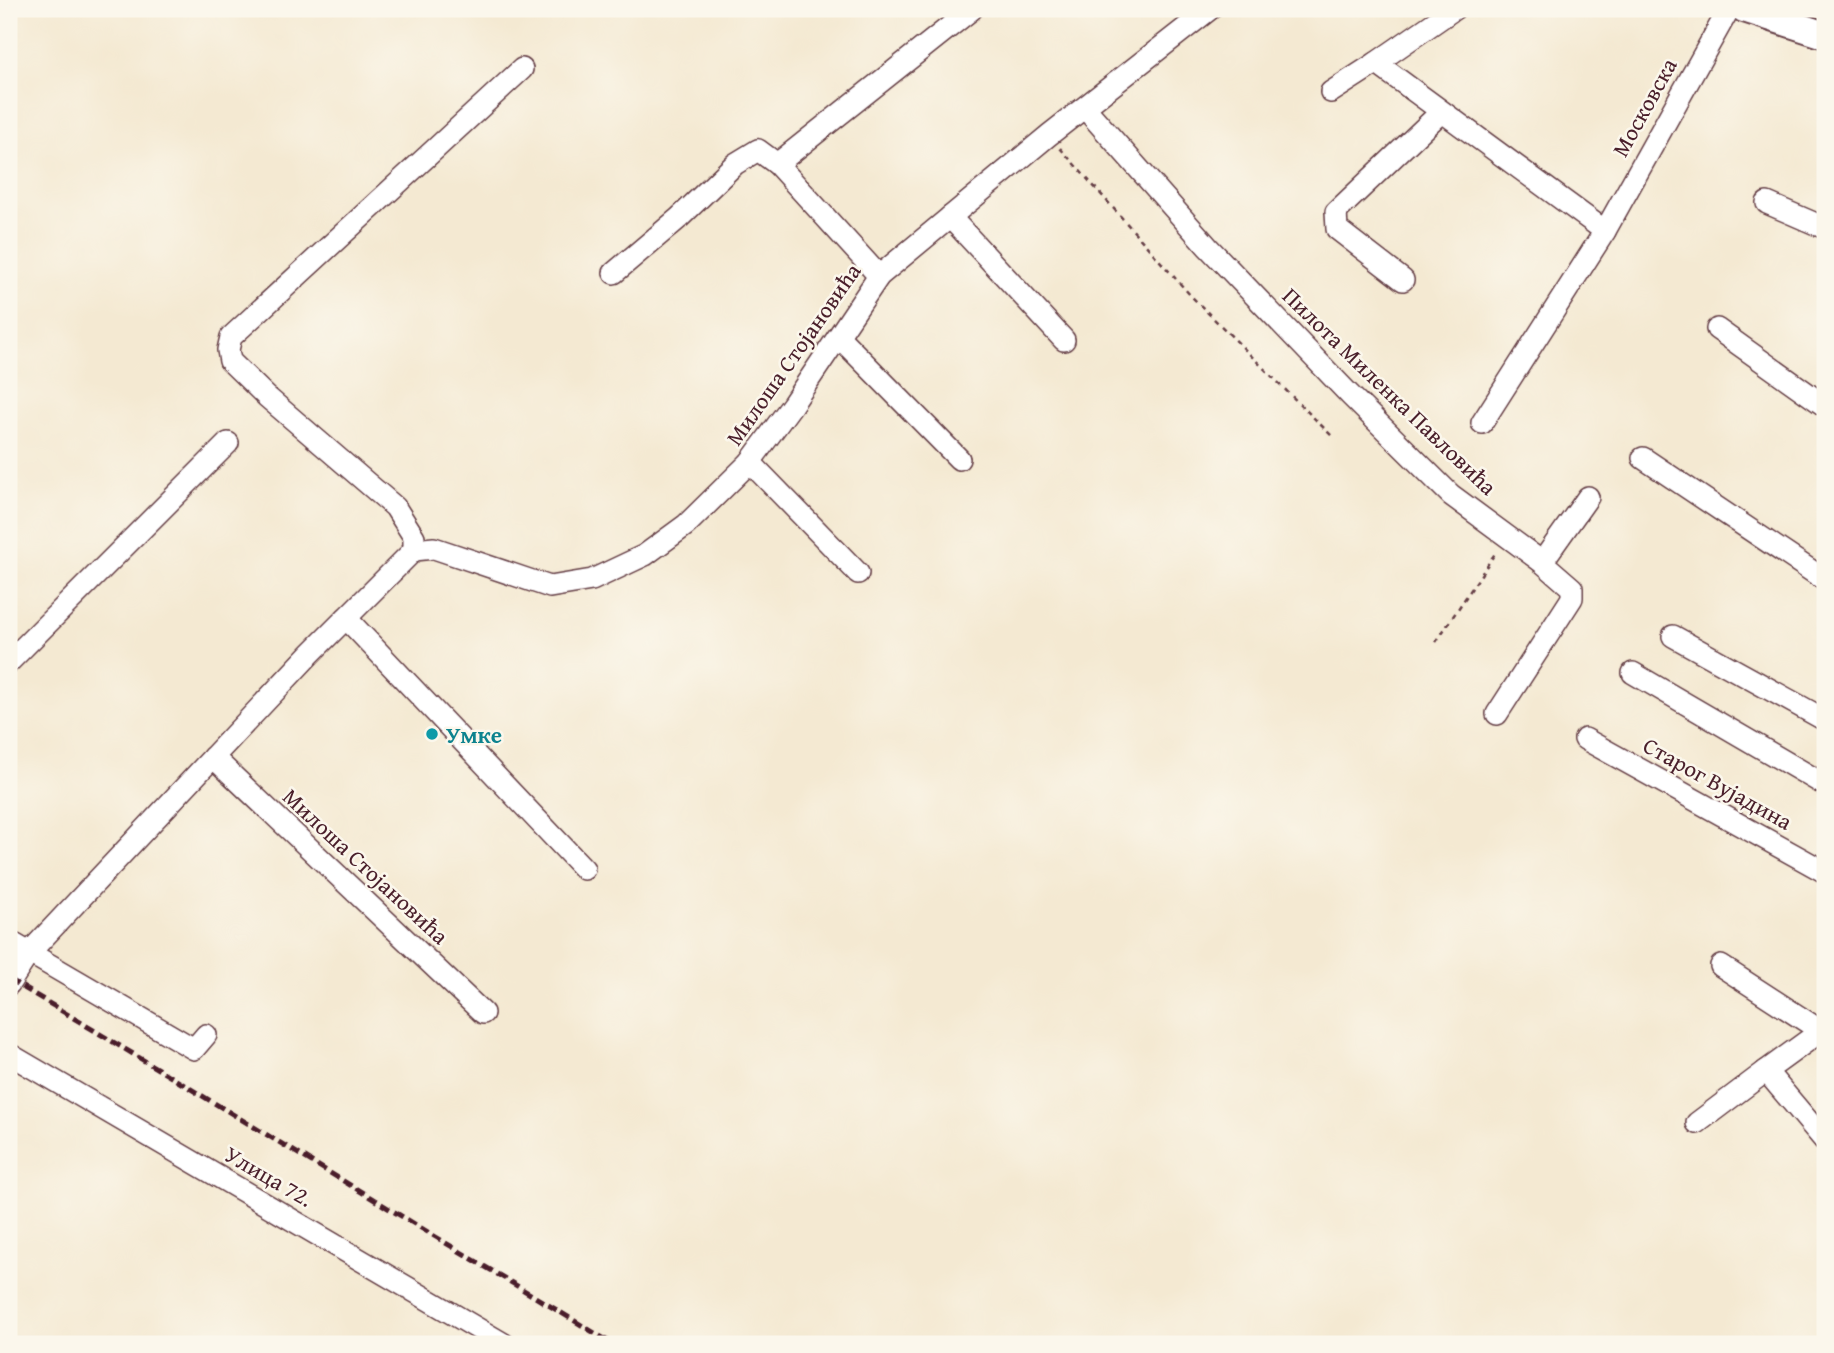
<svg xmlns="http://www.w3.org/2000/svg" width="1834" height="1353" font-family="'Gentium Book Plus',serif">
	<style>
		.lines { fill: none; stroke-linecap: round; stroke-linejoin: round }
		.minor-casing { stroke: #643d44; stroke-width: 24 }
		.major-casing { stroke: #643d44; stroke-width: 30 }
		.path { stroke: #643d44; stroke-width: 2.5; stroke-dasharray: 5 5; stroke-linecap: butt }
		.minor { stroke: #fff; stroke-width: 21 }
		.major { stroke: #fff; stroke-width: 26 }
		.rail { stroke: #4a1f2b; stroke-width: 5; stroke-dasharray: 10 5; stroke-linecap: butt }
		.culture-dot { fill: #0f9aa8; stroke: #fbf7ec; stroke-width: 2.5 }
		.labels { text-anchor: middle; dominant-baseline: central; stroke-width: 5; stroke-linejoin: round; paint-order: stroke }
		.street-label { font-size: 23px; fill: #4a1f2b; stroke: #fbf7ec }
		.culture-label { font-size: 23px; font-weight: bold; fill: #0d838f; stroke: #fbf7ec; text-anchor: start }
	</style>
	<rect width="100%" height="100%" fill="#fbf7ec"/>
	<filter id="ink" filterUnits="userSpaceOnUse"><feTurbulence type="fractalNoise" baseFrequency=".0143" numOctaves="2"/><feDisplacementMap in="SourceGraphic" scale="14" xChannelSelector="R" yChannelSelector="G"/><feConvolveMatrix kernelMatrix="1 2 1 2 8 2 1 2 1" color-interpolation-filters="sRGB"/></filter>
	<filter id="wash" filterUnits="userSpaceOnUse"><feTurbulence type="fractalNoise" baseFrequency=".00686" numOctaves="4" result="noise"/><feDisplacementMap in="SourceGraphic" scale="28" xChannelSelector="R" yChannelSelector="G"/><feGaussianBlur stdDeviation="1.57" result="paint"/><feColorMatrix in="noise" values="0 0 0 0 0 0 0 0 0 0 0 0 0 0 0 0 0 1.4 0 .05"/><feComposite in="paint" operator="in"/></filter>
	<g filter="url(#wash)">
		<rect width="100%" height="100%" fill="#f4e9d2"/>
	</g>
	<g filter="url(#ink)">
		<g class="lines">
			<g class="minor-casing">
				<g id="minor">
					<path d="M1454 9 1376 63 1605 231"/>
					<path d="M1331 92 1376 63"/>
					<path d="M1085 108 1208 247 1350 395 1451 495 1542 562 1572 588V598L1497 714"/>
					<path d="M777 164 972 9"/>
					<path d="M1767 203 1825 228"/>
					<path d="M950 217 1064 340"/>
					<path d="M614 273 679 218 735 164 758 150 777 164 879 276"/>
					<path d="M1403 280 1337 229 1336 212 1441 112"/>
					<path d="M1717 329 1825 406"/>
					<path d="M839 337 959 459"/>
					<path d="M1482 423 1605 231 1729 9"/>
					<path d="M1643 458 1825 580"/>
					<path d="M750 462 858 573"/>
					<path d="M414 550V537L395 507 267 397 230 361 228 350 231 337 522 69"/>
					<path d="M1542 562 1588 497"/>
					<path d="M346 618 584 869"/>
					<path d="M1673 636 1825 720"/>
					<path d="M9 662 228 443"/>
					<path d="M1633 673 1825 785"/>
					<path d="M1585 739 1825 872"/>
					<path d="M213 757 483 1013"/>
					<path d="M9 941 194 1049 206 1035"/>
					<path d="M1721 966 1821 1031"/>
					<path d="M9 984 29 953 310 654 414 550 434 548 550 587 592 580 645 555 686 525 750 462 792 405 879 276 1049 135 1210 9"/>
					<path d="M1825 1026 1821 1031 1766 1071 1825 1141"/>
					<path d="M9 1054 504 1344"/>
					<path d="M1697 1123 1766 1071"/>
				</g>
			</g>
			<g class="major-casing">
				<path id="major" d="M1744 9 1825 35"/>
			</g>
			<g class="path">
				<path d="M1060 148 1191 296 1334 438"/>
				<path d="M1436 642 1496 552"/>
			</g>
			<use href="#minor" class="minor"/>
			<use href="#major" class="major"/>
			<path class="rail" d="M9 979 613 1344"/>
		</g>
	</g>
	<circle class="culture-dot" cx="432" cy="734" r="7"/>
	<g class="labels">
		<g class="street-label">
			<text transform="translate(1644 107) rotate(-61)">Московска</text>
			<text transform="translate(793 354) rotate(-55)">Милоша Стојановића</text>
			<text transform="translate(1390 391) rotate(44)">Пилота Миленка Павловића</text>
			<text transform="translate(1718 783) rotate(29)">Старог Вујадина</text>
			<text transform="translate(366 866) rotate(43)">Милоша Стојановића</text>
			<text transform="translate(269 1176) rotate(30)">Улица 72.</text>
		</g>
		<g class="culture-label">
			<text x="446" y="734">Умке</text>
		</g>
	</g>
	<rect width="1834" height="1353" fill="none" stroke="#fbf7ec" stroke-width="35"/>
</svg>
